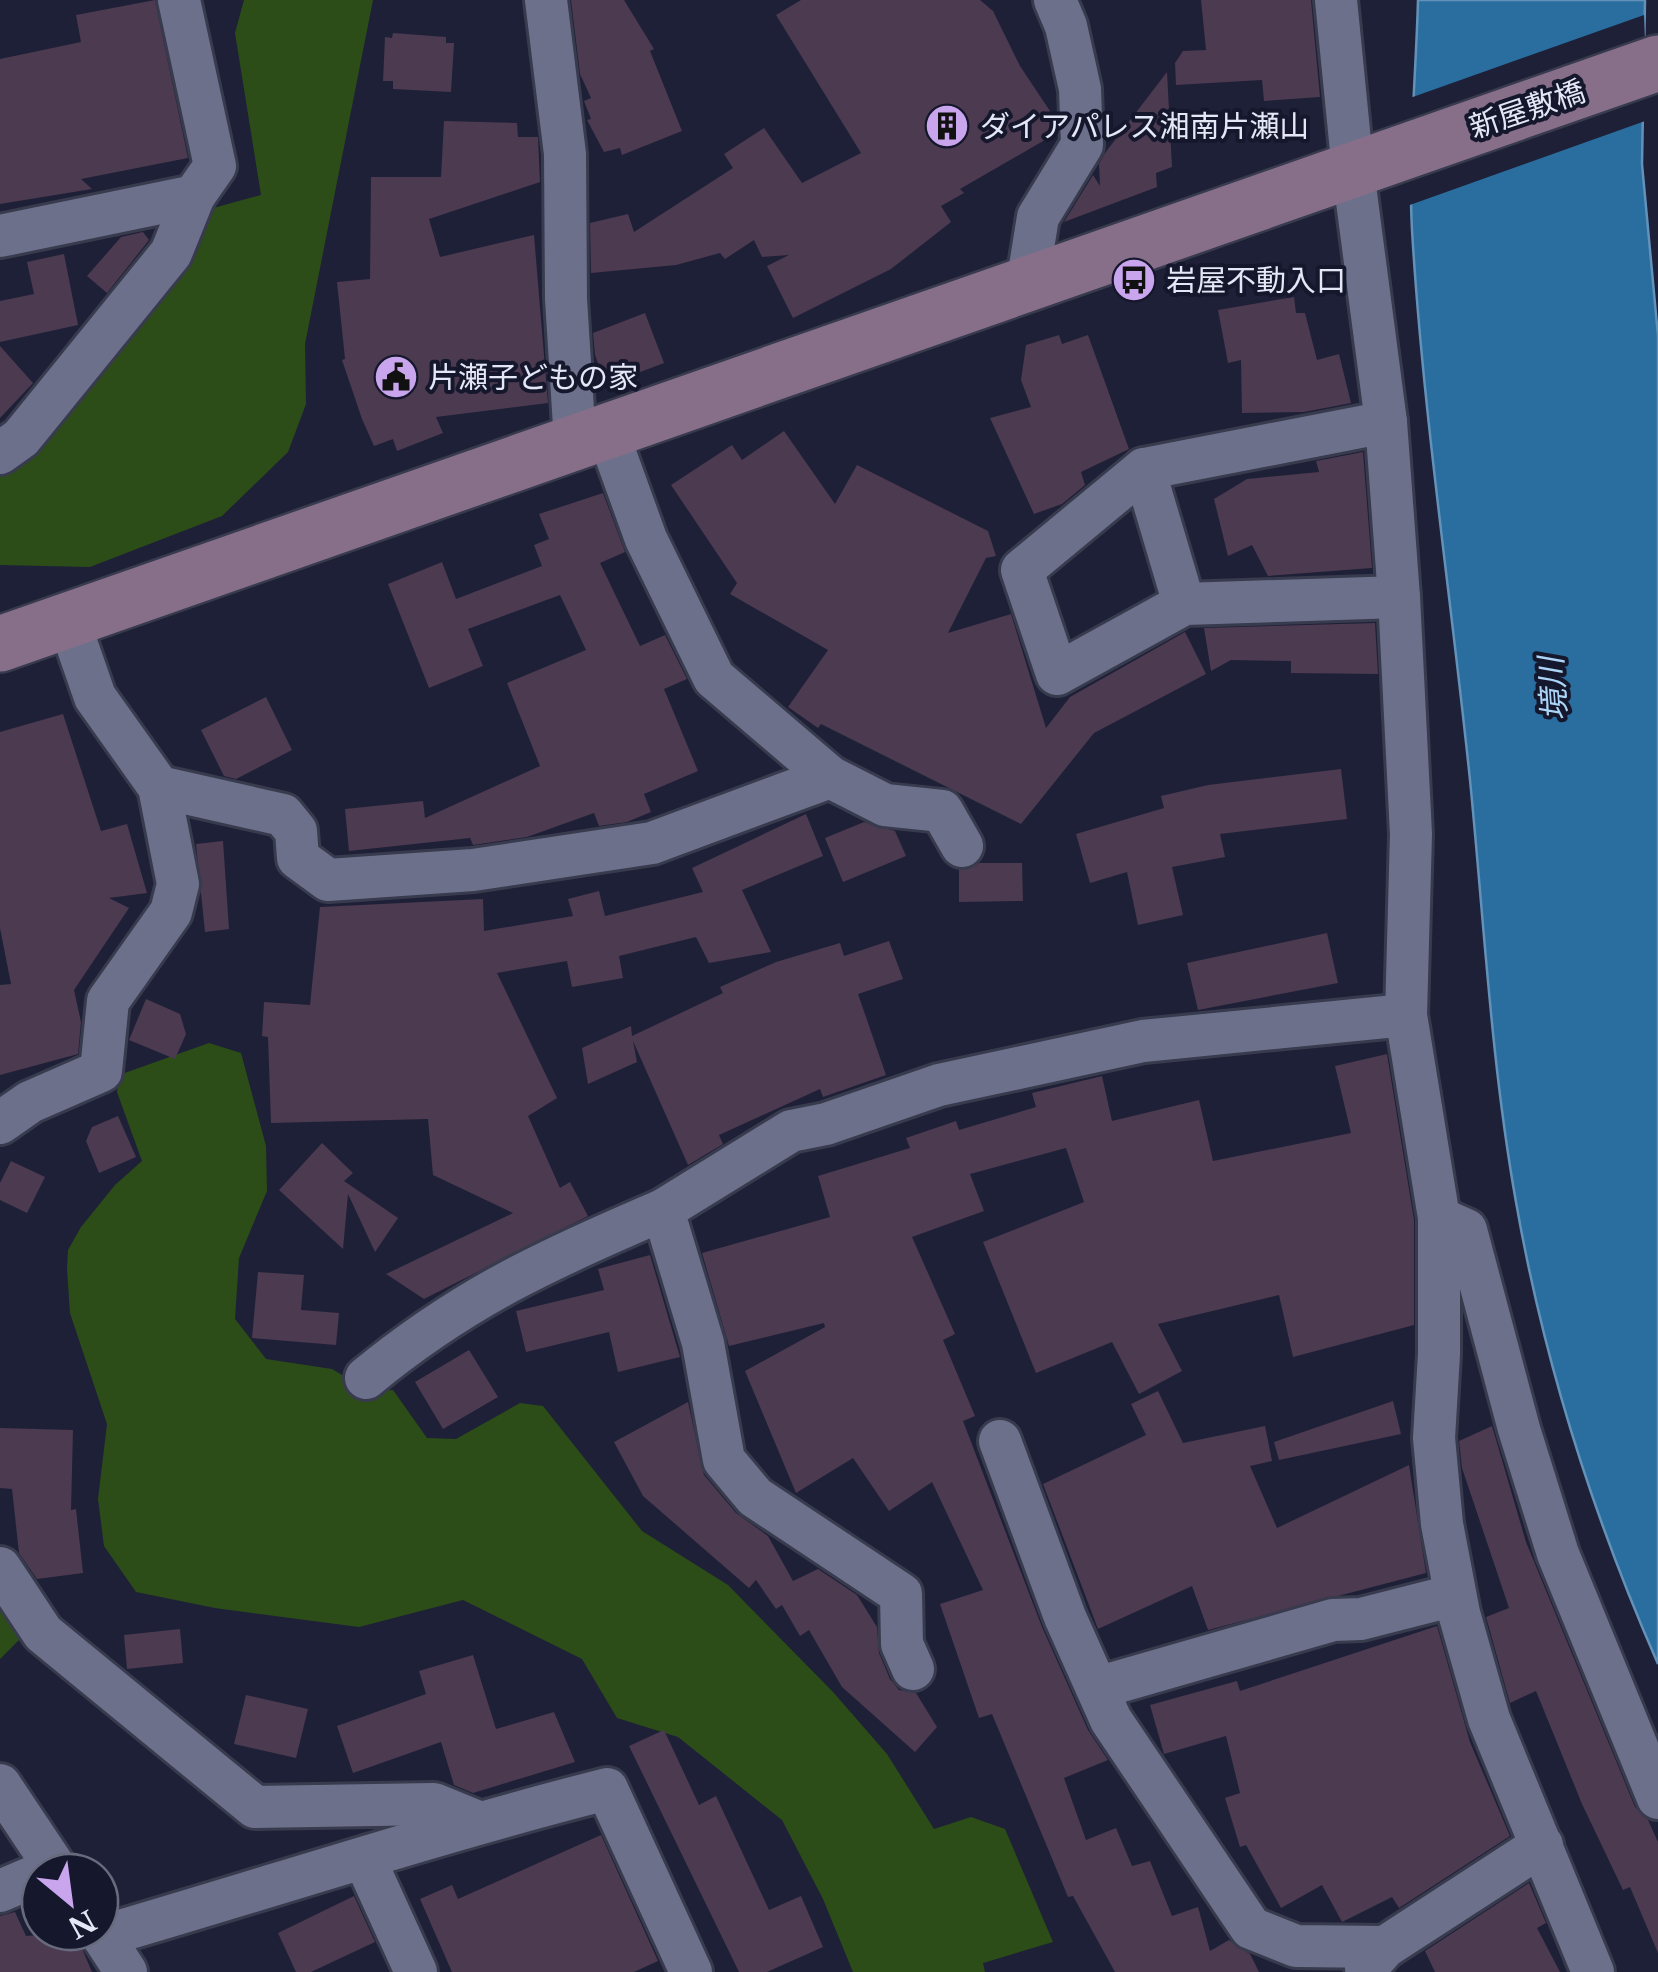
<svg xmlns="http://www.w3.org/2000/svg" width="1658" height="1972" font-family="'Libre Baskerville','Noto Sans JP',serif">
	<style>
		.green { fill: #2c4d18 }
		.water { fill: #2a6d9f; stroke: #6292b9; stroke-width: 2.5 }
		.pier { fill: #1e2037 }
		.building { fill: #4b3a50 }
		.lines { fill: none; stroke-linecap: round; stroke-linejoin: round }
		.street-casing { stroke: #383a4d; stroke-width: 48 }
		.secondary-casing { stroke: #383a4d; stroke-width: 60 }
		.street { stroke: #6c708b; stroke-width: 42 }
		.secondary { stroke: #876f8a; stroke-width: 55 }
		.labels { text-anchor: middle; dominant-baseline: central; stroke-width: 8; stroke-linejoin: round; paint-order: stroke }
		.street-label { font-size: 30px; fill: #e4e7f6; stroke: #15172c }
		.poi-label { font-size: 30px; fill: #e4e7f6; stroke: #15172c; text-anchor: start }
		.water-label { font-size: 32px; font-style: italic; fill: #acd4f6; stroke: #15172c }
	</style>
	<rect width="100%" height="100%" fill="#1e2037"/>
	<g class="green">
		<path d="M244 0H373L305 344 306 404 288 452 222 516 90 567 0 565V473L206 210 261 195 235 33Z"/>
		<path d="M209 1043 241 1053 266 1146 267 1191 239 1258 235 1319 266 1359 332 1369 369 1391 393 1390 427 1438 456 1439 520 1403 543 1406 642 1531 728 1585 833 1692 887 1754 934 1829 971 1817 1005 1829 1053 1942 983 1963 985 1972H853L823 1899 782 1820 678 1737 617 1718 582 1659 463 1600 359 1627 215 1608 136 1592 104 1546 98 1499 107 1424 70 1313 67 1269 68 1250 81 1227 115 1185 142 1161 117 1092 119 1075Z"/>
		<path d="M0 1584 32 1627 0 1659Z"/>
	</g>
	<path class="water" d="M1418 0H1645L1642 164 1658 336V1664C1593 1516 1544 1362 1516 1202 1491 1062 1484 921 1470 780 1451 596 1423 414 1412 230 1408 154 1416 76 1418 0Z"/>
	<path class="pier" d="M1644 15 1648 120 1407 206 1410 98Z"/>
	<g class="building">
		<path d="M155 0 188 158 81 179 92 189 0 204V59L81 42 76 15Z"/>
		<path d="M571 0H624L654 49 650 51 682 131 622 155 620 148 604 152 587 120 591 119 584 101 591 98 580 74Z"/>
		<path d="M801 0H980L993 11 1020 66 1056 120 1057 133 960 189 964 193 941 206 951 222 891 269 793 318 767 266 789 255 762 257 754 240 725 259 720 253 676 265 591 273 590 223 628 214 634 232 733 168 724 154 764 128 802 183 861 153 776 15Z"/>
		<path d="M1201 0H1311L1320 97 1264 101 1262 80 1176 85 1175 63 1183 51 1206 50Z"/>
		<path d="M393 33 446 37V43H454L451 92 393 89V81H383L385 37 392 38Z"/>
		<path d="M1167 72 1172 167 1156 173 1157 187 1064 222 1093 175 1100 186 1099 164 1105 153Z"/>
		<path d="M444 121 517 123 518 137H538L540 182 429 219 440 257 534 235 548 403 436 417 443 433 397 451 393 439 374 446 362 419 342 360 345 359 337 282 370 279 371 177H441Z"/>
		<path d="M143 232 149 240 107 293 87 276 121 237Z"/>
		<path d="M64 254 78 325 0 342V301L34 294 27 262Z"/>
		<path d="M1294 297 1296 313H1305L1317 360 1339 354 1351 403 1304 412 1242 413 1241 360 1228 363 1218 310Z"/>
		<path d="M645 313 664 363 606 385 595 355 593 333Z"/>
		<path d="M1059 335 1062 344 1088 335 1129 449 1081 472 1085 485 1062 504 1034 514 990 418 1031 407 1021 380 1026 345Z"/>
		<path d="M0 346 33 383 0 418Z"/>
		<path d="M784 431 835 504 857 465 988 531 996 556 986 558 948 633 1011 614 1046 728 1070 697 1185 632 1206 674 1094 733 1021 824 821 724 818 728 788 707 828 650 730 594 737 583 671 485 732 445 742 460Z"/>
		<path d="M1363 452 1372 568 1268 576 1252 545 1228 556 1214 499 1247 479 1319 472 1316 461Z"/>
		<path d="M603 493 625 552 600 563 640 646 665 635 687 679 664 689 698 771 644 794 651 812 627 822 599 826 594 813 527 837 473 845 470 838 349 851 345 809 423 801 425 818 540 766 507 683 586 650 560 595 468 629 483 666 429 688 388 584 442 562 456 599 542 566 534 545 549 539 539 514Z"/>
		<path d="M1375 623 1378 674 1291 673V661L1231 660 1211 671 1204 628Z"/>
		<path d="M266 697 292 750 236 779 224 776 201 730Z"/>
		<path d="M63 714 101 831 127 824 147 893 109 898 129 908 74 990 81 1022 78 1054 0 1075V985L11 984 0 928V732Z"/>
		<path d="M1341 769 1347 819 1220 834 1225 857 1172 867 1183 915 1138 925 1127 872 1090 883 1076 834 1164 808 1161 796 1208 785Z"/>
		<path d="M806 814 823 856 742 890 771 952 709 963 696 937 619 956 623 978 572 987 567 961 497 973 557 1098 528 1116 560 1188 570 1182 588 1216 424 1299 386 1274 513 1213 433 1175 428 1119 271 1123 268 1037 262 1036 264 1002 310 1005 320 907 483 899 484 931 573 916 568 899 599 891 605 916 703 892 692 868Z"/>
		<path d="M864 822 895 831 906 856 843 882 825 838Z"/>
		<path d="M223 841 229 929 205 932 196 844Z"/>
		<path d="M979 863H1022L1023 901 959 902V870Z"/>
		<path d="M1327 933 1338 983 1198 1010 1187 963Z"/>
		<path d="M889 941 903 979 858 994 886 1075 823 1097 820 1089 719 1135 723 1144 688 1165 633 1041 637 1062 588 1084 582 1048 631 1026 632 1036 723 993 720 987 776 962 840 943 844 956Z"/>
		<path d="M146 999 180 1014 186 1034 175 1059 129 1040Z"/>
		<path d="M1387 1054 1414 1220V1325L1293 1357 1279 1295 1158 1324 1182 1371 1139 1394 1112 1342 1036 1373 983 1242 1084 1202 1066 1148 970 1174 984 1211 912 1237 955 1334 943 1340 975 1416 963 1421 1042 1627 1088 1730 1108 1760 1064 1778 1086 1840 1116 1828 1132 1866 1150 1861 1172 1916 1198 1907 1210 1951 1229 1940 1250 1954 1259 1972H1115L1073 1896 1068 1897 992 1714 979 1718 940 1604 983 1590 932 1482 889 1511 853 1458 796 1493 745 1371 825 1327 824 1323 729 1346 702 1253 830 1217 818 1176 910 1148 906 1138 956 1121 959 1130 1036 1107 1032 1093 1102 1076 1112 1121 1199 1100 1213 1161 1351 1133 1335 1066Z"/>
		<path d="M118 1116 136 1157 99 1173 86 1141 92 1127Z"/>
		<path d="M322 1143 353 1173 344 1181 398 1218 375 1252 348 1194 343 1249 279 1190Z"/>
		<path d="M11 1161 45 1177 27 1213 0 1200V1183Z"/>
		<path d="M650 1255 680 1357 618 1372 609 1332 526 1352 516 1311 604 1290 598 1269Z"/>
		<path d="M258 1272 304 1275 301 1310 339 1313 336 1345 252 1338Z"/>
		<path d="M469 1350 498 1397 443 1429 415 1382Z"/>
		<path d="M1158 1391 1183 1443 1265 1426 1272 1461 1250 1466 1277 1528 1409 1465 1426 1573 1208 1630 1192 1586 1098 1629 1043 1484 1146 1435 1131 1404Z"/>
		<path d="M1393 1401 1401 1434 1279 1460 1274 1442Z"/>
		<path d="M688 1402 704 1475 736 1513 768 1536 793 1581 818 1569 857 1595 877 1627 879 1653 890 1679 899 1690 916 1693 937 1727 915 1752 842 1687 809 1630 800 1636 782 1605 776 1609 756 1580 749 1588 643 1496 614 1442Z"/>
		<path d="M1492 1426 1526 1542 1635 1807 1648 1820 1658 1842V1953L1630 1887 1623 1890 1582 1804 1536 1691 1510 1703 1486 1617 1509 1608 1462 1468 1459 1441Z"/>
		<path d="M0 1428 73 1430 71 1510 76 1509 83 1573 37 1579 19 1553 12 1489 0 1488Z"/>
		<path d="M1437 1626 1470 1742 1510 1836 1399 1908 1392 1897 1342 1922 1322 1885 1281 1908 1246 1845 1240 1847 1225 1798 1240 1793 1226 1736 1164 1754 1150 1705 1237 1681 1240 1691Z"/>
		<path d="M180 1629 183 1663 127 1669 124 1635Z"/>
		<path d="M473 1655 496 1729 554 1712 575 1762 473 1793 454 1785 441 1742 353 1773 337 1726 426 1694 419 1671Z"/>
		<path d="M246 1695 308 1709 296 1758 234 1744Z"/>
		<path d="M664 1730 699 1805 716 1796 769 1910 801 1896 823 1947 767 1972H739L629 1746Z"/>
		<path d="M601 1835 658 1961 634 1972H452L420 1899 452 1885 458 1899Z"/>
		<path d="M1529 1883 1546 1923 1537 1928 1560 1972H1435L1425 1951Z"/>
		<path d="M354 1896 375 1942 311 1972H296L278 1933Z"/>
		<path d="M15 1912 26 1936 75 1932 92 1972H0V1916Z"/>
	</g>
	<g class="lines">
		<g class="street-casing">
			<g id="street">
				<path d="M546 0 565 154 566 299 575 442"/>
				<path d="M1336 0 1353 171 1386 422 1399 597 1411 834 1406 1015 1439 1218V1354L1434 1438 1442 1524 1459 1613 1489 1719 1593 1972"/>
				<path d="M0 236 194 196"/>
				<path d="M1027 285 1038 217 1082 145 1080 89 1066 26 1055 0"/>
				<path d="M1386 422 1144 469 1022 570 1057 674 1184 604 1399 597"/>
				<path d="M607 431 646 539 714 678 830 777 885 805 942 811 962 846"/>
				<path d="M0 453 21 438 171 253 194 196 215 166 179 0"/>
				<path d="M1144 469 1184 604"/>
				<path d="M159 787 283 815 296 831 298 858 328 880 473 870 652 843 830 777"/>
				<path d="M0 1123 30 1102 101 1071 108 1001 171 912 178 884 159 787 95 697 69 622"/>
				<path d="M1439 1218 1466 1230 1519 1429 1558 1554 1658 1798"/>
				<path d="M366 1378C463 1298 548 1259 663 1210"/>
				<path d="M1000 1441 1065 1617 1111 1720 1251 1928 1296 1946 1385 1947"/>
				<path d="M0 1568 43 1633 255 1807 434 1804 478 1822"/>
				<path d="M913 1669 902 1644 901 1594 755 1497 724 1460 703 1343 663 1210 791 1131 826 1124 939 1085 1143 1041 1406 1015"/>
				<path d="M1097 1688 1333 1620 1361 1619 1455 1595"/>
				<path d="M0 1785 58 1872"/>
				<path d="M365 1860 416 1972"/>
				<path d="M0 1891 40 1874"/>
				<path d="M100 1932 126 1972"/>
				<path d="M103 1936C271 1887 438 1832 607 1789L691 1972"/>
				<path d="M1366 1968 1385 1947 1542 1845"/>
			</g>
		</g>
		<g class="secondary-casing">
			<path id="secondary" d="M0 644 1658 63"/>
		</g>
		<use href="#street" class="street"/>
		<use href="#secondary" class="secondary"/>
	</g>
	<defs>
		<g id="building-disc" transform="scale(2.25)"><circle r="9.5" fill="#c9a5ee" stroke="#15172c"/><path d="M-4-6H4V6H1V3H-1V6H-4ZM-2.5-4.3h1.7v1.8h-1.7ZM.8-4.3h1.7v1.8H.8ZM-2.5-1h1.7V.8h-1.7ZM.8-1h1.7V.8H.8Z" fill="#111"/></g>
		<g id="bus-disc" transform="scale(2.25)"><circle r="9.5" fill="#c9a5ee" stroke="#15172c"/><path d="M-5-6H5V4H4V6H2V4H-2V6H-4V4H-5ZM-3.5-4V0h7V-4ZM-3.5 1.2v1.5H-2V1.2ZM2 1.2v1.5H3.5V1.2Z" fill="#111"/></g>
		<g id="civic-disc" transform="scale(2.25)"><circle r="9.5" fill="#c9a5ee" stroke="#15172c"/><path d="M-.6-6.5H3V-4.5H.6V-3L4-1V1h2V6H-6V1h2V-1L-.6-3ZM-1.2 2.5V6h2.4V2.5Z" fill="#111"/></g>
	</defs>
	<g fill-rule="evenodd">
		<use href="#building-disc" x="947" y="126"/>
		<use href="#bus-disc" x="1134" y="280"/>
		<use href="#civic-disc" x="396" y="377"/>
	</g>
	<g class="labels">
		<g class="street-label">
			<text transform="translate(1527 109) rotate(-19)">新屋敷橋</text>
		</g>
		<g class="poi-label">
			<text x="980" y="126">ダイアパレス湘南片瀬山</text>
			<text x="1166" y="280">岩屋不動入口</text>
			<text x="428" y="377">片瀬子どもの家</text>
		</g>
		<g class="water-label">
			<text transform="translate(1553 689) rotate(-94)">境川</text>
		</g>
	</g>
	<g transform="translate(70 1902) rotate(151)"><circle r="48" fill="#15172c" stroke="#686a7d" stroke-width="2.5"/>
	<path d="M0-8L18 38L0 25L-18 38Z" fill="#c9a5ee"/>
	<text y="-15" font-size="28" font-weight="bold" text-anchor="middle" fill="#e4e7f6">N</text>
	</g>
</svg>
